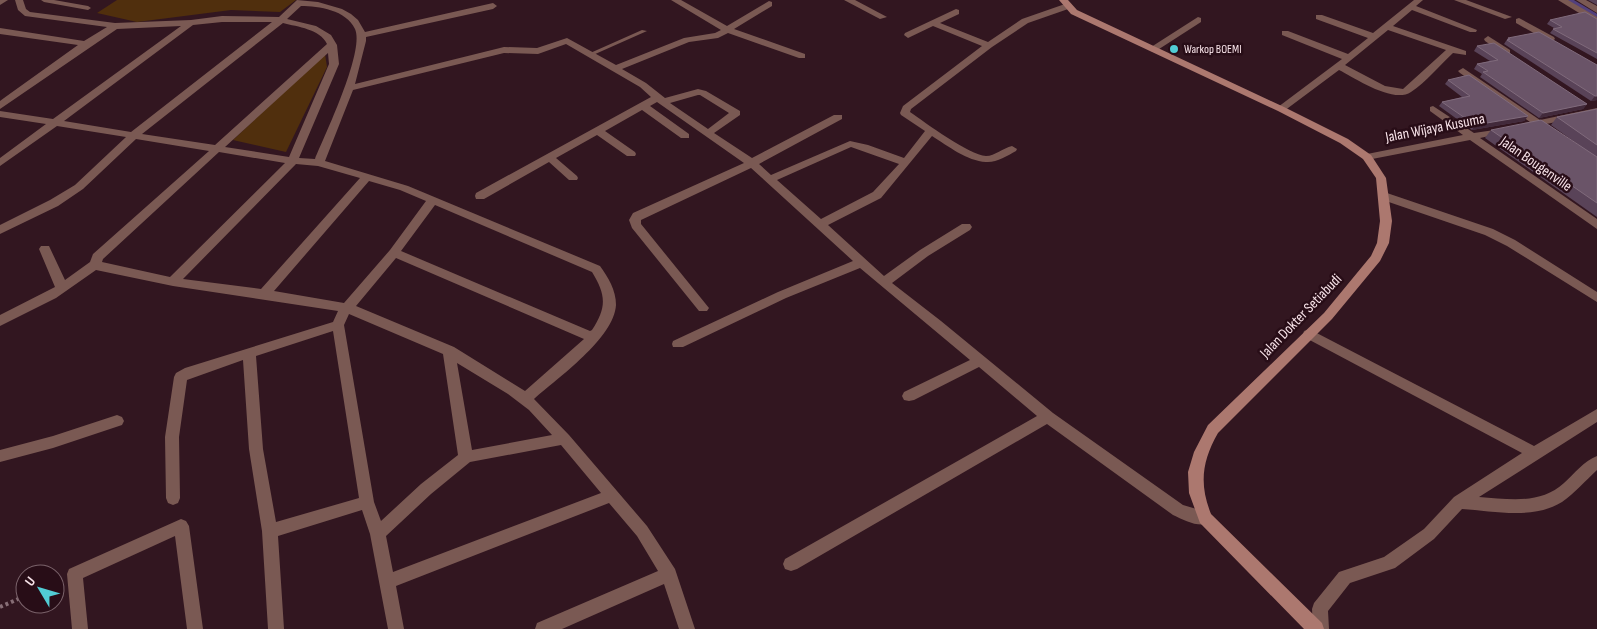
<svg xmlns="http://www.w3.org/2000/svg" width="1597" height="629" font-family="'Sofia Sans Condensed',sans-serif">
	<style>
		.green { fill: #502f0d }
		.lines { fill: none; stroke-linecap: round; stroke-linejoin: round }
		.stream { stroke: #52407d; stroke-width: 4 }
		.path { stroke: #876e76; stroke-width: 4; stroke-dasharray: 3 3; stroke-linecap: butt }
		.lane { fill: #7a5953; fill-rule: evenodd }
		.street { fill: #7a5953; fill-rule: evenodd }
		.secondary { fill: #ac786f; fill-rule: evenodd }
		.wall { fill: #594358 }
		.shaded-wall { fill: #422a3b }
		.building { fill: #6a5468; stroke: #806b7c }
		.poi-dot { fill: #51ccd4; stroke: #280d17; stroke-width: 2 }
		.labels { text-anchor: middle; dominant-baseline: central; stroke-width: 5; stroke-linejoin: round; paint-order: stroke }
		.far-poi-label { font-size: 12px; fill: #f8e3e9; stroke: #280d17; text-anchor: start }
		.street-label { font-size: 15px; fill: #f8e3e9; stroke: #280d17 }
	</style>
	<rect width="100%" height="100%" fill="#321620"/>
	<g class="green">
		<path d="M117 0H296L280 12 231 10 137 22 97 13Z"/>
		<path d="M325 54 327 67 286 152 233 140Z"/>
	</g>
	<g class="lines">
		<path class="stream" d="M1570 0 1597 16"/>
		<path class="path" d="M0 607 25 596"/>
		<g class="lane">
			<path d="M41 0H54L88 6 91 8 88 10 44 2Z"/>
			<path d="M642 30 647 31 593 55 588 54Z"/>
		</g>
		<g class="street">
			<path d="M0 0H8L0 5Z"/>
			<path d="M15 0H23L26 9 30 12 115 23 191 20 222 16 279 17 297 0 318 2 342 9 351 14 358 20 365 32 493 3 497 6 493 9 366 37V41L355 84 504 47 537 48 567 38 616 65 684 38 715 33 721 30 671 0H681L727 26 769 1 772 2V6L734 29 805 54V58H799L728 33 718 38 689 42 622 69 646 83 665 98 698 89 706 91 740 111V115L714 133 752 158 834 115H842V119L759 164 771 175 850 141 868 145 904 158 925 131 901 115 900 113 903 106 982 46 933 26 908 38 904 35 905 33 956 9 959 10V14L940 23 988 42 1022 19 1065 4H1071V8L1028 23 992 47 911 109 910 112C926 123 969 155 986 156 995 156 1003 148 1012 146L1017 149 1016 151C1007 156 996 163 986 162 967 161 948 146 932 136L881 198 828 225 884 276 920 250 962 224H970L972 227 970 230 928 256 892 283 941 321 1053 413 1183 505 1210 513 1213 518 1210 523C1198 528 1184 520 1173 515L1047 424 797 569 791 571 785 569 783 564 785 559 1037 416 979 367 914 400 909 401 904 400 902 396 904 392 970 360 860 268 786 298 683 347H673L672 344 673 341 778 292 853 261 751 168 641 220V224L709 308 707 311H699L632 228 629 220 633 213 744 163 657 102 650 106 689 134V138H681L642 110 605 131 635 152 636 154 635 156H627L597 135 556 158 577 176 578 178 577 180H569L549 162 484 199H476L475 196 476 193 651 97 640 87 566 44 538 54 504 53 353 90 325 161 408 186 600 266C608 277 616 290 616 305 614 338 558 378 534 399L569 435 647 526 675 569 695 629H679L664 584 562 629H535L537 623 658 571 637 536 609 503 396 586 404 629H388L370 534 362 510 278 536 284 629H268L262 531 249 449 243 360 187 380 179 437 180 498 178 503 173 505 168 503 166 498 165 437 174 377 176 373 185 368 333 322 338 311 173 286 96 270 56 298 0 326V315L55 287 39 249 41 246H49L65 280 90 262 93 254 209 151 136 139 83 189 58 206 0 234V225L50 200 75 185 126 137 57 126 0 166V158L46 124 0 117V111L53 119 181 26 117 29 0 109V101L4 98 78 45 0 34V28L84 41 107 27 25 16 18 10ZM301 6C319 6 346 10 355 29 365 51 325 135 315 159L299 158 339 64 337 45 331 35 316 26 287 19ZM222 22H272L131 132 64 121 193 25ZM283 23C298 27 320 29 327 44L215 145 142 134ZM328 53 329 64 289 157 225 147ZM698 95H700L729 113 708 129 670 103ZM851 147 899 164 873 192 821 219 777 180ZM219 152 285 163 170 277 102 262 103 259ZM296 164 318 166 360 178 261 289 183 279ZM369 181 400 190 426 201 390 250 344 303 274 291ZM435 205 592 272C606 295 607 307 592 330L590 331 401 251ZM396 258 584 339 525 391 454 347 356 306ZM349 314 443 354 458 455 421 484 381 521 374 502 344 325ZM333 331 359 498 276 522 263 449 256 356ZM457 363 508 394 529 410 552 435 472 450ZM561 445 601 493 393 572 386 536 431 494 470 462Z"/>
			<path d="M844 0H855L887 17 880 19Z"/>
			<path d="M1414 0H1423L1416 6 1477 30 1476 32H1470L1412 10 1393 26 1466 51V55L1453 53C1440 65 1426 82 1411 92 1393 104 1355 78 1339 70L1284 111H1278V107L1342 59 1282 35V31H1288L1348 54 1368 38 1316 19V15H1322L1373 33ZM1388 30 1446 50 1403 89 1385 86 1345 65Z"/>
			<path d="M1454 0H1466L1512 17 1505 19Z"/>
			<path d="M1558 0H1568L1597 17V24Z"/>
			<path d="M1576 0H1586L1597 6V13Z"/>
			<path d="M1198 17 1201 18V22L1156 51 1153 52 1148 49Z"/>
			<path d="M1519 18 1554 37 1555 39 1551 42 1548 41 1516 23V19Z"/>
			<path d="M1488 36 1510 50V54H1504L1485 41 1484 39Z"/>
			<path d="M1463 68 1540 120 1597 108V114L1546 124 1541 128 1524 127V123L1530 122 1460 73 1458 71Z"/>
			<path d="M1433 106 1474 133 1508 128V132L1480 138 1597 219V229L1470 140 1367 160 1363 159 1362 157 1363 155 1367 154 1463 135 1430 111V107Z"/>
			<path d="M1384 192 1493 229 1515 240 1597 292V302L1507 246 1485 235 1380 199 1379 196 1380 193Z"/>
			<path d="M1309 329 1534 446 1597 409V422L1479 497C1509 499 1540 505 1564 483 1574 474 1584 461 1597 456V470C1585 481 1575 493 1562 502 1533 520 1494 511 1462 509L1434 539 1395 568 1350 583 1328 611 1329 629H1313L1312 609 1314 603 1339 572 1384 557 1424 529 1454 497 1522 453 1304 337 1303 334 1304 331Z"/>
			<path d="M117 415 122 417 124 421 122 425 53 448 0 462V450L53 436Z"/>
			<path d="M181 519 186 521 189 526 203 629H187L175 536 83 578 88 629H72L67 574 69 569Z"/>
		</g>
		<path class="secondary" d="M1059 0H1068L1077 10 1284 107 1348 139 1371 155 1386 178 1392 221 1389 243 1380 261 1332 319 1218 433C1202 461 1199 484 1211 514L1322 623 1324 629H1304L1200 523 1189 493 1188 472 1194 452 1208 425 1324 313 1371 256 1377 243 1380 221 1376 178 1363 159 1340 143 1278 111 1071 14Z"/>
	</g>
	<g class="wall">
		<path d="M1588 0H1597V5Z"/>
		<path d="M1597 19V59L1550 33 1554 28 1547 24 1550 20Z"/>
		<path d="M1508 38 1597 65V100L1591 101 1504 44Z"/>
		<path d="M1477 46 1587 104 1583 109 1539 118 1480 77 1482 74 1474 69 1477 64 1490 61 1474 51Z"/>
		<path d="M1448 80 1528 116 1524 121 1472 130 1439 106 1442 102 1462 97 1445 84Z"/>
		<path d="M1597 109V217L1485 138 1491 130 1580 146 1551 125 1557 117Z"/>
	</g>
	<g class="shaded-wall">
		<path d="M1595 96H1597V100L1591 101Z"/>
		<path d="M1587 104 1583 109 1539 118 1543 113Z"/>
		<path d="M1528 116 1524 121 1472 130 1475 125Z"/>
	</g>
	<g class="building">
		<path d="M1585 12 1597 19V53L1553 29 1562 27 1550 20Z"/>
		<path d="M1539 32 1597 65V96H1595L1507 40 1510 39 1508 38Z"/>
		<path d="M1494 43 1587 104 1543 113 1483 72 1488 71 1477 64 1498 60 1477 46Z"/>
		<path d="M1469 75 1528 116 1475 125 1442 102 1470 96 1448 80Z"/>
		<path d="M1597 109V145L1557 117Z"/>
		<path d="M1541 120 1597 157V203L1491 130Z"/>
	</g>
	<circle class="poi-dot" cx="1174" cy="49" r="5"/>
	<g class="labels">
		<g class="far-poi-label">
			<text x="1184" y="49">Warkop BOEMI</text>
		</g>
		<g class="street-label">
			<text transform="translate(1435 128) rotate(-11)">Jalan Wijaya Kusuma</text>
			<text transform="translate(1536 164) rotate(35)">Jalan Bougenville</text>
			<text transform="translate(1301 316) rotate(-46)">Jalan Dokter Setiabudi</text>
		</g>
	</g>
	<g transform="translate(40 589) rotate(308)"><circle r="24" fill="#280d17" stroke="#7b636b"/>
	<path d="M0-4L9 19L0 12L-9 19Z" fill="#51ccd4"/>
	<text y="-8" font-size="14" font-weight="bold" text-anchor="middle" fill="#f8e3e9">U</text>
	</g>
</svg>
